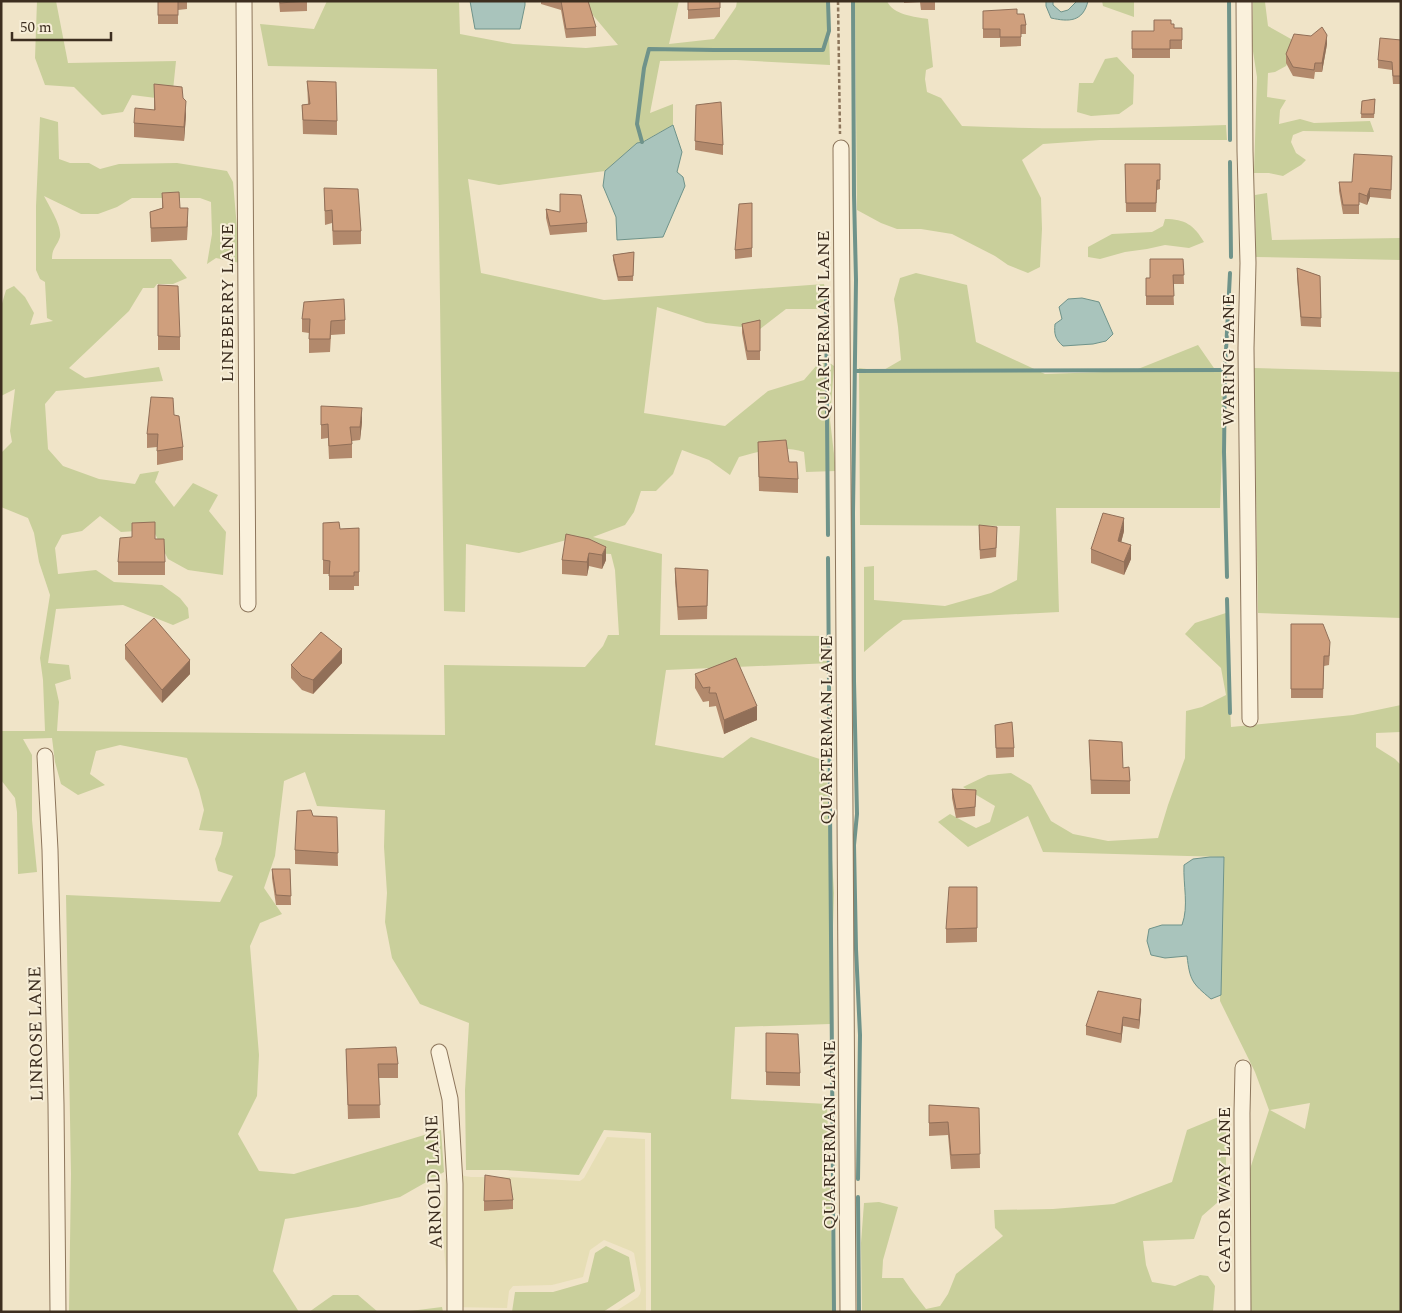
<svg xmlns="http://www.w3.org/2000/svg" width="1402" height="1313" font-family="Spectral,serif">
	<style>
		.farmland { fill: #e6deb5 }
		.green { fill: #c9cf9b; fill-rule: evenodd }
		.water { fill: #a9c4bc; stroke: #6f938a }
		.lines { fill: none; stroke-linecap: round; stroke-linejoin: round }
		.stream { stroke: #6f938a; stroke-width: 4 }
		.minor-casing { stroke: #8d765c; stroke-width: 17 }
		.path { stroke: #8d765c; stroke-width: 2.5; stroke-dasharray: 4 2.5; stroke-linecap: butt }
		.minor { stroke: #faf1dc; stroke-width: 15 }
		.wall { fill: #b2896c }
		.shaded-wall { fill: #916f58 }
		.building { fill: #cf9f7d; stroke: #916f58 }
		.labels { text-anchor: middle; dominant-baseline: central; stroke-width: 4; stroke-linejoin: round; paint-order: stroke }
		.street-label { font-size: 18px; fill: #3d2e20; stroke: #f7eed8 }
	</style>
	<rect width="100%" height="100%" fill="#f0e4c8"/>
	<path class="farmland" d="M451 1127H460L461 1172 464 1176 471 1177H506L580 1181 584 1178 607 1137 645 1139 646 1312 616 1311 638 1297 640 1294 641 1290 634 1253 631 1251 604 1240 590 1250 583 1277 552 1285 513 1286 509 1291 507 1308 448 1307 447 1281 441 1217 444 1205 445 1179 448 1177Z"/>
	<g class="green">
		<path d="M37 1H56L68 63 176 61 172 100 132 95 123 112 102 115 74 87 45 85 35 58Z"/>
		<path d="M327 1H459L460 34 513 44 586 48 618 45 581 1H679L669 44 714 39 736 7 737 1H828L830 65 736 60 660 61 650 113 673 104V125L642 142 637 143 605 171 499 185 468 179 481 273 604 300 824 284 829 309H786L760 329 706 323 657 307 644 413 725 426 768 391 804 380 823 358 834 366 830 420 836 471 806 472 804 452C781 445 762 451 739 457L730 475 709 460 682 450 673 474 656 491H641L634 512 625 525 593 537 662 554 660 635 829 636 832 663 666 670 655 745 723 758 751 737 826 761 834 893 830 1024 735 1027 731 1099 827 1104 834 1312H651V1133L604 1130 579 1175 506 1170H466L465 1090 469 1023 420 1004 392 958 385 922 387 893 384 847 385 810 317 806 305 772 284 781 275 856 264 888 282 914 260 923 250 946 259 1055 257 1096 238 1134 259 1171 294 1174 441 1130 444 1172 400 1197 358 1207 285 1219 273 1271 299 1312H69L71 1174 66 895 220 902 233 876 218 871 215 859 221 844 223 832 199 830 204 810 199 790 187 758 120 745 96 751 90 774 105 785 78 795 61 784 55 762 52 738 23 739 32 755V820L37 872 18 874 17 812 15 798 1 780V731H45L43 680 40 658 50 595 39 562 34 533 28 518 1 507V453L12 442 10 431 15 389 1 396V307L6 290 14 286 25 297 34 313 30 325 53 321 47 318 45 282 40 279 36 270V206L40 117 58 122 59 159 70 163H89L100 169 119 164 177 163 227 171 233 182 240 263 216 258 207 264 212 234 211 202 200 198H132L117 207 98 214H81L44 196C49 206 62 226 60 237 57 247 52 247 52 259H171L187 278 173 284H157L154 288H143L129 311 69 368 85 378 159 367 163 381 56 391 45 404 48 449 63 466 99 479 135 484 140 474 159 471 155 482 174 507 193 483 218 495 209 511 226 532 223 575 188 570 168 559 153 530 121 532 100 516 82 531 62 535 55 548 58 574 96 570 114 582 162 585 180 598 188 608 189 618 173 625 123 605 56 609 48 663 69 665 71 679 55 684 59 702 57 731 445 735 444 665 585 667 603 646 608 635H619L615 570 611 554 589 553 570 539 519 553 466 544 465 612 444 611 437 69 268 66 260 24 314 29Z"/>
		<path d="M855 1H887C893 15 915 17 928 19L933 67 926 70 925 79 927 92 941 98 962 126C1050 130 1139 128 1226 125L1227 140H1100L1043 144 1022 160 1041 198 1042 229 1040 267 1028 273 1008 265 995 256 952 234 921 229H897L881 223 857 210Z"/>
		<path d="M1102 1H1134V17L1103 6Z"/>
		<path d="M1253 1H1266L1265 2 1268 26 1291 39 1293 51 1286 66 1275 72 1268 73 1267 97 1286 100 1280 110 1279 124 1300 119 1314 123 1370 121 1374 132 1303 131 1293 135 1291 142 1296 153 1306 160 1301 165 1283 176 1269 173H1254L1257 77 1252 45Z"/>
		<path d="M1117 57 1134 75 1133 104 1119 114 1091 116 1077 112 1079 83H1093L1105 59Z"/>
		<path d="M1267 193 1272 240 1401 238V260L1256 257 1255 195Z"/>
		<path d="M1165 219C1185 219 1194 225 1204 242L1189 248 1165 245 1147 249 1125 252 1100 259 1088 257V247L1112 234 1152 232 1163 226Z"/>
		<path d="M916 273 967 285 976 342 1045 374 1133 371 1198 345 1216 371 1217 370H1225L1220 508H1056L1059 612 903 620 886 633 864 652V567L874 566V600L945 606 991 593 1017 580 1020 526 860 525 859 368 882 371 901 360 898 327 894 299 900 278Z"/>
		<path d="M1254 368 1401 372V618L1258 613Z"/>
		<path d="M1229 612 1226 633 1231 727 1353 715 1401 705V732L1376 733V747L1395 759 1401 765V1312H1250V1169L1269 1110 1255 1072 1220 1001 1224 857 1043 852 1028 816 968 847 938 822 950 814 976 828 990 822 995 806 963 787 988 775 1011 773 1031 785 1051 821 1073 834 1108 841 1158 838 1168 805 1185 758 1186 711 1202 707 1226 695 1221 668 1185 634 1195 623ZM1310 1103 1305 1129 1270 1110Z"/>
		<path d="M1216 1118 1226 1119V1195L1202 1216 1194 1239 1143 1241 1146 1265 1152 1282 1175 1286 1200 1275 1208 1276 1215 1286 1213 1312H862L861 1243 864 1203 879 1202 898 1207 883 1260 882 1278H903L912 1291 926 1309 940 1306 948 1294 956 1274 1003 1236 995 1228 994 1210 1053 1209 1114 1204 1172 1182 1187 1130Z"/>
		<path d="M606 1246 629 1257 635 1291 603 1312H512L515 1292H553L588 1282 595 1253Z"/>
		<path d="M333 1295H358L378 1312H309Z"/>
		<path d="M442 1307 443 1312H402Z"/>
	</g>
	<g class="water">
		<path d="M470 1H525V5L520 29H475Z"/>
		<path d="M1046 1H1053V5L1061 12 1068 10 1077 1H1088C1083 22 1069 22 1051 18L1046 6Z"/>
		<path d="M673 125 682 152 677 172 683 177 685 186 663 237 617 240 616 217 603 186 605 171 637 143 643 142Z"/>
		<path d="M1082 298 1099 302 1113 334 1106 341 1093 344 1063 346C1055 339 1054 334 1055 324L1062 319 1059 307 1068 299Z"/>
		<path d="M1210 857H1224L1221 995 1211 999C1192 983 1190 981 1187 956L1165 958 1151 955 1147 941 1149 929 1162 925H1182C1189 906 1183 885 1184 865L1193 859Z"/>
	</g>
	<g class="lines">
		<g class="stream">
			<path d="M853 1 854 195 856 280 853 513 854 681 857 814 854 845 856 949 860 1035 858 1179"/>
			<path d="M1229 1 1230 140"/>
			<path d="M642 142 637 124 644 68 649 49 714 50H823L829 31 828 1"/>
			<path d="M1230 162 1231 257"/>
			<path d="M826 297 828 535"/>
			<path d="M855 371 1225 370"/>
			<path d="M828 558 834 1312"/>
			<path d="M1227 577 1224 452 1225 370 1230 273"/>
			<path d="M1227 599 1230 713"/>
			<path d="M858 1197 859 1312"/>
		</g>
		<g class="minor-casing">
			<g id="minor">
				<path d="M244 1 248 604"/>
				<path d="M1244 1 1245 151 1248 263 1246 348 1250 719"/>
				<path d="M841 148 848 1312"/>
				<path d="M45 756 50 850 56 1104 58 1312"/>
				<path d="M439 1052 450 1099 455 1184V1312"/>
				<path d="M1243 1312 1242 1113 1243 1068"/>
			</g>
		</g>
		<path class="path" d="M838 1 840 134"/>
		<use href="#minor" class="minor"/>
	</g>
	<g class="wall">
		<path d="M158 1H187V9L178 10V24H158Z"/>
		<path d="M279 1H307V11L280 12Z"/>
		<path d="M541 1H588L596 27V36L566 38 561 10 541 4Z"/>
		<path d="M688 1H720V17L688 19Z"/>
		<path d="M904 1H943V2H935V10H921L920 2 904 3Z"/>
		<path d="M983 11 1017 14 1026 25V34H1021V46L1000 47V38H983Z"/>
		<path d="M1171 24 1174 28H1182V49H1170V58H1132V31H1154Z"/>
		<path d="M1311 36 1327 44 1322 72H1315L1314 79 1293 76 1286 63V54Z"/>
		<path d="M1401 40V84H1393L1392 70 1378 68V60Z"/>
		<path d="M307 81 337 121V135L303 134 302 105 308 104Z"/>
		<path d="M154 84 186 115 184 141 134 137V123L154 110Z"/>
		<path d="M1375 99 1374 118H1361L1362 101Z"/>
		<path d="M696 105 723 145V155L695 150Z"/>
		<path d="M1392 156 1391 199 1370 197 1367 205 1359 202V214H1343L1339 191V182H1352Z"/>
		<path d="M1125 164H1160V189L1157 190 1156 212H1126Z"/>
		<path d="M324 188 361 231V244L333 245 332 223 325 225Z"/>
		<path d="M162 193 180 208 188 222 187 240 151 242 150 212 162 208Z"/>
		<path d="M752 203V257L735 259V250Z"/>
		<path d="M546 209 587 223V232L550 235 546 218Z"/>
		<path d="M634 252 633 281H618L613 260V255Z"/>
		<path d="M1183 259 1184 284H1173L1174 305H1146V278H1150Z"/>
		<path d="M1297 268 1320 276 1321 327 1301 326 1297 278Z"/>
		<path d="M158 285 180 337V350H158Z"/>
		<path d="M302 319 345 320V334L331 335 330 352 309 353V333L302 332Z"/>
		<path d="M760 320V360H747L742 333V324Z"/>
		<path d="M321 406 362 422 360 440 352 441V458L329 459 328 438 321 439Z"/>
		<path d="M174 415 183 447V460L157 465V447L147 448V434Z"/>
		<path d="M758 442 789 462 798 479V493L759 491Z"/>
		<path d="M323 523 340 529 359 528V586H354V590H329V574H323Z"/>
		<path d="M1124 531 1121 542 1131 559 1124 575 1091 563V549Z"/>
		<path d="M979 534 997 536 996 557 980 559Z"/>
		<path d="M155 539 165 562V575H118V562Z"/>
		<path d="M589 539 606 560 602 569 589 566 587 576 562 574V560Z"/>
		<path d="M675 568 708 570 707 619 678 620 675 582Z"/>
		<path d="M1291 624 1330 651 1329 665 1324 666 1323 698H1291Z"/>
		<path d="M125 645 190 674 162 703 125 659Z"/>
		<path d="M342 663 313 694 302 690 291 678V665Z"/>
		<path d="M695 674 757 720 724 734 716 706 709 707V701L703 702 695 688Z"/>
		<path d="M995 725 1014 748V757L996 758Z"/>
		<path d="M1089 740 1123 768 1130 781V794H1091Z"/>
		<path d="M952 789 976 790 975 816 956 818 952 798Z"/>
		<path d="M313 816 337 817 338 866 295 864V850Z"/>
		<path d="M272 869H290L291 905H276L272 878Z"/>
		<path d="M977 887V942L946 943V929Z"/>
		<path d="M1141 1008 1139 1029 1123 1026 1121 1043 1086 1035V1026Z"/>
		<path d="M766 1033 800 1073V1086L766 1085Z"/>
		<path d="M346 1049 398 1064V1078H379L380 1118 348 1119Z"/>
		<path d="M929 1105 979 1108 980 1168 951 1169 948 1135 929 1136Z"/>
		<path d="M513 1200V1209L484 1211V1201Z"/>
	</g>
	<g class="shaded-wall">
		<path d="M1327 35V44L1322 72V63Z"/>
		<path d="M186 101V115L184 141V127Z"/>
		<path d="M1370 188V197L1367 205V196Z"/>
		<path d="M362 408V422L360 440V427Z"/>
		<path d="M1124 518V531L1118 555V541Z"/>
		<path d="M1131 545V559L1124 575V562Z"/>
		<path d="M606 547V560L602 569V555Z"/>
		<path d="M589 553V566L587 576V562Z"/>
		<path d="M342 649V663L313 694V680Z"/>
		<path d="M190 660V674L162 703V690Z"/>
		<path d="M757 706V720L724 734V720Z"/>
		<path d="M1141 999V1008L1139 1029V1020Z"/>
		<path d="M1123 1017V1026L1121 1043V1034Z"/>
	</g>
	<g class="building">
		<rect x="158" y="1" width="20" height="14"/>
		<path d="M280 1H307L280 3Z"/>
		<path d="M561 1H588L596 27 566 29Z"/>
		<path d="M688 1H720V8L688 10Z"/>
		<path d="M1017 9V14H1024L1026 25H1021V37H1000V29H983V11Z"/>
		<path d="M1154 20H1171V24H1174V28H1182V40H1170V49H1132V31H1154Z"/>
		<path d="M1322 27 1327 35 1322 63H1315L1314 70 1293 67 1286 54 1294 34 1311 36Z"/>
		<path d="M1380 38 1401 40V76H1393L1392 62 1378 60Z"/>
		<path d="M307 81 336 82 337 121 303 120 302 105 310 104Z"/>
		<path d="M154 84 182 87 183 98 186 101 184 127 134 123 135 108 155 110Z"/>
		<path d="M1375 99 1374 114H1361L1362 101Z"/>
		<path d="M721 102 723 145 695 141 696 105Z"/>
		<path d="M1354 154 1392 156 1391 190 1370 188 1367 196 1359 193V205H1343L1339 182H1352Z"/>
		<path d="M1125 164H1160V180H1157L1156 203H1126Z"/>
		<path d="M324 188 358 189 361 231H333L332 210 325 211Z"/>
		<path d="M179 192 180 208H188L187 227 151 228 150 212 163 208 162 193Z"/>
		<path d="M560 194 581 195 587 223 550 226 546 209 560 212Z"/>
		<path d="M752 203V248L735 250 739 204Z"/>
		<path d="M634 252 633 276 618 277 613 255Z"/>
		<path d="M1150 259H1183L1184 275H1173L1174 296H1146V278H1150Z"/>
		<path d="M1297 268 1320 276 1321 318 1301 317Z"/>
		<path d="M158 285 178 286 180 337 158 336Z"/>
		<path d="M344 299 345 320 331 321 330 339H309L310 319H302L304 302Z"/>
		<path d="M760 320V351H747L742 324Z"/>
		<path d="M151 397 173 398 174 415 179 416 183 447 157 451 158 434H147Z"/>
		<path d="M321 406 362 408 360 427H350L352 444 329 446 328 424 321 425Z"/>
		<path d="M786 440 789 462H797L798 479 759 477 758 442Z"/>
		<path d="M1103 513 1124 518 1118 541 1131 545 1124 562 1091 549Z"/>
		<path d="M155 522V539H164L165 562H118L120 538 132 537V523Z"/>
		<path d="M339 522 340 529 359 528V572H354V576H329L330 561 323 560V523Z"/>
		<path d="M979 525 997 527 996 548 980 550Z"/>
		<path d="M566 534 589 539 606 547 602 555 589 553 587 562 562 560Z"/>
		<path d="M675 568 708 570 707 606 678 607Z"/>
		<path d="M154 618 190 660 162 690 125 645Z"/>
		<path d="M1291 624H1323L1330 642 1329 656H1324L1323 689H1291Z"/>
		<path d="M321 632 342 649 313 680 302 676 291 665Z"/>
		<path d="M736 658 757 706 724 720 716 693H709L710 687 703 688 695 674Z"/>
		<path d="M1012 722 1014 748H996L995 725Z"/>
		<path d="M1089 740 1122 742 1123 768 1129 767 1130 781 1091 780Z"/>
		<path d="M952 789 976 790 975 807 956 809Z"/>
		<path d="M311 810 313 816 337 817 338 853 295 850 297 811Z"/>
		<path d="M272 869H290L291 896 276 895Z"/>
		<path d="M949 887H977V928L946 929Z"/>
		<path d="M1098 991 1141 999 1139 1020 1123 1017 1121 1034 1086 1026Z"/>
		<path d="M766 1033 798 1034 800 1073 766 1072Z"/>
		<path d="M396 1047 398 1064H378L380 1105H348L346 1049Z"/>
		<path d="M929 1105 979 1108 980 1154 951 1155 948 1122 929 1123Z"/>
		<path d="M485 1175 510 1179 513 1200 484 1201Z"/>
	</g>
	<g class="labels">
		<g class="street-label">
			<text transform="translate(227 303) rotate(-90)">LINEBERRY LANE</text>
			<text transform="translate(823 325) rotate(-90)">QUARTERMAN LANE</text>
			<text transform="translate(1228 360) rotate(-90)">WARING LANE</text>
			<text transform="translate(826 730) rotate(-90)">QUARTERMAN LANE</text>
			<text transform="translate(36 1034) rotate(-91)">LINROSE LANE</text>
			<text transform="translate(829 1135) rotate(-90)">QUARTERMAN LANE</text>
			<text transform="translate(434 1182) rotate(-92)">ARNOLD LANE</text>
			<text transform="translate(1224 1190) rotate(-90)">GATOR WAY LANE</text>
		</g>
	</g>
	<rect width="1402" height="1313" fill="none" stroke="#3d2e20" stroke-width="5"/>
	<path d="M12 32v8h99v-8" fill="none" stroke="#3d2e20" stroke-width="2.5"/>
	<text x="20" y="32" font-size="15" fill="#3d2e20" stroke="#f7eed8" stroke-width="4" paint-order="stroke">50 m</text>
</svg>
